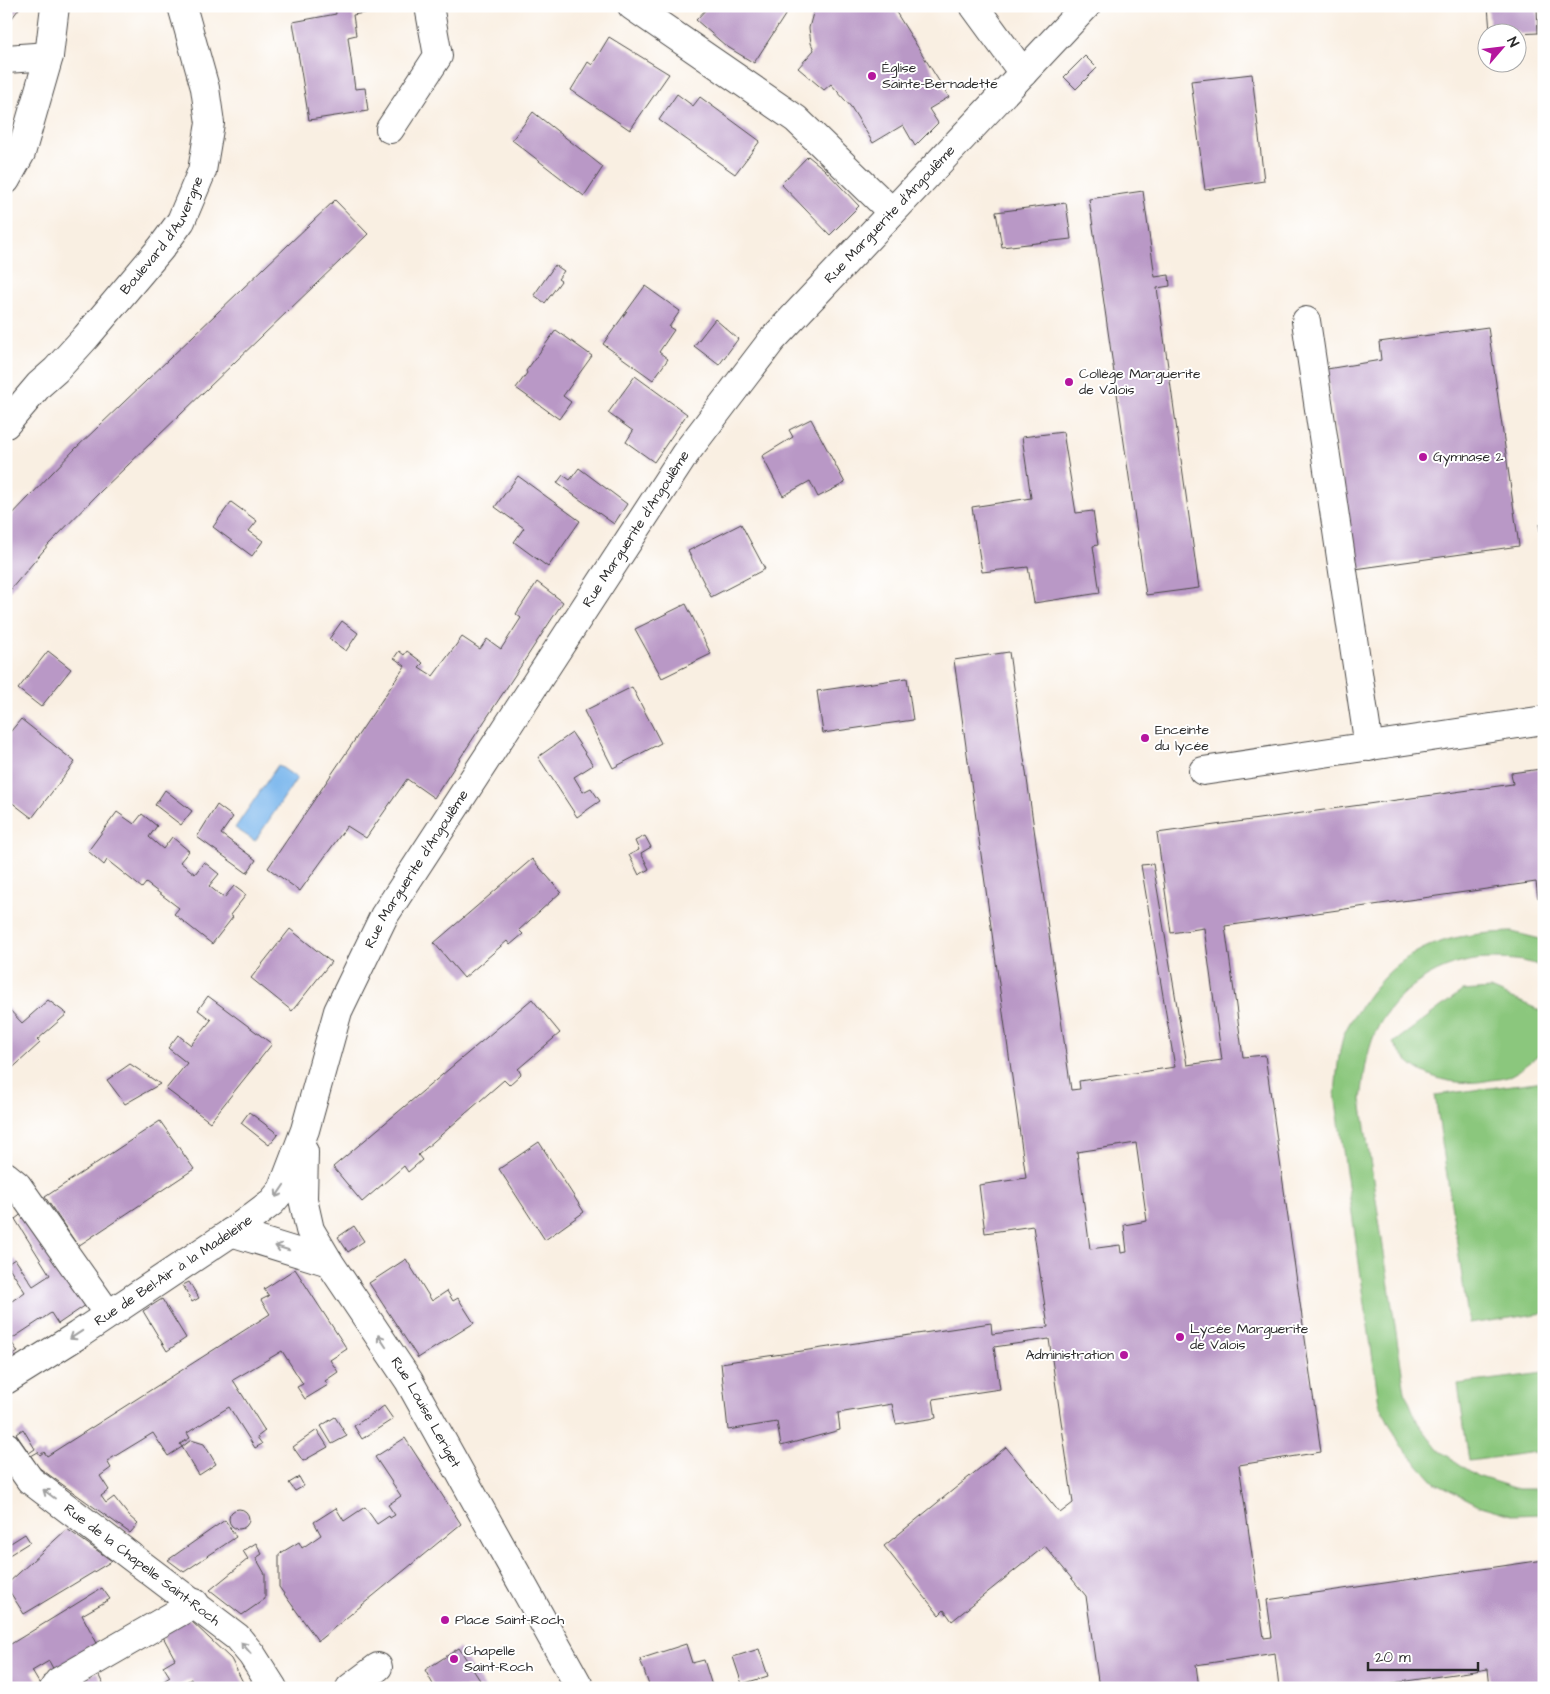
<svg xmlns="http://www.w3.org/2000/svg" width="1550" height="1694" font-family="'Architects Daughter',sans-serif">
	<style>
		.green { fill: #8bc77d; stroke: #5b7954 }
		.water { fill: #7bb7ed; stroke: #53718c }
		.building { fill: #b998c6; fill-rule: evenodd }
		.lines { fill: none; stroke-linecap: round; stroke-linejoin: round }
		.minor-casing { stroke: #4a4846; stroke-width: 30 }
		.minor { stroke: #fff; stroke-width: 28 }
		.oneway { stroke: #a0a0a0 }
		.poi-dot { fill: #b5179e; stroke: #fff; stroke-width: 2 }
		.labels { text-anchor: middle; dominant-baseline: central; stroke-width: 4; stroke-linejoin: round; paint-order: stroke }
		.poi-label { font-size: 14px; fill: #2b2b2b; stroke: #fff; text-anchor: start }
		.street-label { font-size: 14px; fill: #2b2b2b; stroke: #fff }
	</style>
	<rect width="100%" height="100%" fill="#fff"/>
	<filter id="ink" filterUnits="userSpaceOnUse"><feTurbulence type="fractalNoise" baseFrequency=".02" numOctaves="2"/><feDisplacementMap in="SourceGraphic" scale="10" xChannelSelector="R" yChannelSelector="G"/><feConvolveMatrix kernelMatrix="1 2 1 2 8 2 1 2 1" color-interpolation-filters="sRGB"/></filter>
	<filter id="wash" filterUnits="userSpaceOnUse"><feTurbulence type="fractalNoise" baseFrequency=".0096" numOctaves="4" result="noise"/><feDisplacementMap in="SourceGraphic" scale="20" xChannelSelector="R" yChannelSelector="G"/><feGaussianBlur stdDeviation="1.12" result="paint"/><feColorMatrix in="noise" values="0 0 0 0 0 0 0 0 0 0 0 0 0 0 0 0 0 1.4 0 .05"/><feComposite in="paint" operator="in"/></filter>
	<g filter="url(#wash)">
		<rect width="100%" height="100%" fill="#f9efe2"/>
		<g class="green">
			<path d="M1512 932 1544 940V968C1527 959 1506 959 1488 959 1441 960 1395 990 1375 1033 1366 1054 1364 1077 1361 1100L1405 1392 1418 1423 1439 1450 1477 1476 1518 1489H1544V1514L1512 1515 1481 1506 1434 1482 1399 1443 1379 1403 1335 1094C1337 1074 1338 1053 1344 1034 1349 1022 1359 1009 1366 999 1406 944 1448 934 1512 932Z"/>
			<path d="M1491 989 1544 1012V1051C1533 1060 1522 1070 1509 1076 1504 1079 1497 1079 1491 1080 1453 1088 1413 1077 1393 1043L1462 991Z"/>
			<path d="M1544 1081V1313L1469 1324 1435 1095Z"/>
			<path d="M1544 1373V1451L1469 1461 1458 1384Z"/>
		</g>
		<path class="water" d="M278 765 297 778 255 841 235 828Z"/>
		<g id="blocks">
			<g class="building">
				<path d="M6 6H21L9 22 6 20Z"/>
				<path d="M335 6 396 7 353 15 356 35 348 37 355 89 365 88 368 111 309 120 293 22 336 14Z"/>
				<path d="M709 6 730 7 791 6 754 63 726 46 696 20Z"/>
				<path d="M818 6H892L894 9 949 97 929 109 938 123 915 146 903 125 873 143 851 107 831 84 824 90 798 68 814 50 811 43 809 28 813 13Z"/>
				<path d="M1488 6H1537L1538 33 1518 34V32H1490Z"/>
				<path d="M609 37 669 74 630 130 571 90 588 62 592 65Z"/>
				<path d="M1085 56 1097 68 1076 89 1064 77Z"/>
				<path d="M1252 74 1264 181 1205 190 1191 81Z"/>
				<path d="M677 94 693 106 700 97 760 141 735 174 659 120Z"/>
				<path d="M533 112 603 167 584 196 512 140Z"/>
				<path d="M808 156 824 169 859 206 830 235 781 184Z"/>
				<path d="M1143 191 1155 277 1169 275 1170 286 1157 288 1199 588 1146 595 1089 199Z"/>
				<path d="M335 200 368 234 101 491 49 544 6 595V521L75 449Z"/>
				<path d="M1066 203 1071 239 1002 247 996 212Z"/>
				<path d="M555 265 564 271 558 279 561 281 545 303 534 295Z"/>
				<path d="M645 286 680 311 669 327 674 330 659 352 668 359 653 380 603 344Z"/>
				<path d="M715 319 738 339 719 365 694 346Z"/>
				<path d="M1488 327 1519 546 1355 569 1327 369 1381 360 1379 342Z"/>
				<path d="M556 330 592 356 563 396 571 402 559 419 516 388 527 373 526 371Z"/>
				<path d="M635 376 687 414 654 462 626 442 633 431 608 413Z"/>
				<path d="M811 419 845 483 818 497 810 481 783 496 762 456 793 437 789 430Z"/>
				<path d="M1063 432 1076 513 1093 511 1098 545 1093 546 1100 593 1034 603 1028 567 982 572 972 507 1031 498 1022 437Z"/>
				<path d="M579 468 627 504 614 524 557 483 563 475 570 480Z"/>
				<path d="M518 476 580 521 548 567 514 542 524 528 495 507Z"/>
				<path d="M231 502 257 521 249 531 263 541 252 556 213 527Z"/>
				<path d="M741 524 765 569 711 597 688 551Z"/>
				<path d="M1544 524V552H1543L1539 525Z"/>
				<path d="M537 582 563 602 434 798 407 779 366 838 347 826 300 891 268 868 405 666 394 658 399 651 404 655 407 651 423 663 419 667 433 676 462 637 480 649 487 639 501 649 521 618 516 614Z"/>
				<path d="M686 604 711 654 662 678 635 629Z"/>
				<path d="M342 621 358 633 346 651 329 639Z"/>
				<path d="M48 651 71 669 41 707 18 689Z"/>
				<path d="M1009 652 1071 1090 1080 1089 1079 1081 1175 1067 1141 865 1153 864 1187 1065 1222 1060 1204 928 1171 933 1157 833 1513 784 1511 773 1541 769 1544 780V897L1538 898 1536 882 1225 926 1243 1057 1265 1055 1321 1452 1239 1465 1264 1638 1272 1637 1267 1600 1544 1560V1688H1490L1488 1669 1359 1688H1279L1275 1653 1196 1665 1199 1688H1099L1086 1596 1045 1546 952 1621 944 1610 939 1615 884 1546 1006 1447 1060 1513 1073 1503 1049 1339 994 1347 1000 1389 933 1399 936 1418 896 1424 892 1404 838 1413 840 1430 781 1446 777 1422 728 1430 721 1363 991 1323 992 1334 1048 1327 1033 1226 985 1233 979 1185 1026 1178 954 660ZM1136 1143 1147 1221 1124 1225 1127 1252 1121 1253 1120 1245 1090 1249 1077 1152Z"/>
				<path d="M907 678 913 720 823 733 817 691Z"/>
				<path d="M632 687 661 743 613 768 584 711Z"/>
				<path d="M21 719 75 762 32 818 6 798V737Z"/>
				<path d="M572 733 593 765 574 777 583 792 591 788 600 801 577 817 538 757Z"/>
				<path d="M165 790 192 811 181 825 155 805Z"/>
				<path d="M217 805 233 817 221 834 256 860 247 873 197 837Z"/>
				<path d="M117 812 134 824 142 814 157 826 149 837 163 849 172 837 189 851 180 862 195 874 204 862 219 874 209 886 224 898 234 886 246 895 230 915 233 917 212 944 174 914 179 908 146 883 142 888 107 860 104 865 88 851Z"/>
				<path d="M645 836 651 847 641 853 649 869 639 875 629 855 639 850 635 841Z"/>
				<path d="M532 859 561 892 519 930 523 934 510 945 507 941 464 978 434 943Z"/>
				<path d="M290 929 331 962 292 1011 251 978Z"/>
				<path d="M208 996 272 1044 210 1122 166 1089 187 1063 168 1048 178 1035 191 1045 211 1020 198 1010Z"/>
				<path d="M532 999 560 1033 518 1069 521 1074 509 1085 504 1080 418 1155 422 1160 408 1172 404 1166 362 1202 333 1167Z"/>
				<path d="M48 1000 67 1014 37 1040 40 1043 6 1074V1006L22 1023Z"/>
				<path d="M130 1064 160 1084 125 1104 107 1080Z"/>
				<path d="M249 1112 278 1134 269 1145 241 1123Z"/>
				<path d="M160 1121 194 1169 78 1246 45 1197Z"/>
				<path d="M539 1142 584 1212 545 1240 499 1169Z"/>
				<path d="M23 1213 86 1305 58 1324 51 1313 10 1340 18 1352 6 1360V1305L25 1292 7 1264 15 1259 33 1286 50 1275 15 1219Z"/>
				<path d="M354 1226 364 1241 348 1252 338 1237Z"/>
				<path d="M406 1259 432 1301 447 1291 453 1301 458 1298 474 1323 418 1358 369 1283Z"/>
				<path d="M295 1269 347 1349 330 1360 338 1372 325 1381 328 1385 305 1399 297 1387 303 1384 282 1351 233 1380 265 1431 257 1437 262 1444 255 1448 229 1407 187 1433 190 1438 180 1444 182 1447 168 1456 153 1433 107 1461 111 1468 100 1476 109 1490 101 1496 106 1503 114 1497 129 1516 138 1524 130 1533 38 1467 31 1456 38 1452 40 1455 44 1452 47 1456 270 1314 261 1300 269 1296 264 1289Z"/>
				<path d="M189 1282 199 1298 192 1302 183 1285Z"/>
				<path d="M162 1299 186 1338 167 1351 143 1311Z"/>
				<path d="M384 1406 393 1419 362 1439 354 1426Z"/>
				<path d="M335 1417 347 1436 332 1444 321 1426Z"/>
				<path d="M23 1429 35 1449 29 1453 16 1434Z"/>
				<path d="M317 1430 328 1447 303 1461 293 1447Z"/>
				<path d="M405 1438 461 1524 318 1641 279 1587V1554L299 1542 302 1548 321 1535 314 1522 336 1508 344 1521 365 1507 377 1524 389 1516 390 1518 395 1515 388 1505 401 1496 375 1457Z"/>
				<path d="M191 1440 204 1444 216 1464 199 1475 182 1447Z"/>
				<path d="M299 1477 304 1486 295 1491 289 1483Z"/>
				<circle cx="239" cy="1519" r="10"/>
				<path d="M225 1520 236 1537 184 1572 168 1560Z"/>
				<path d="M67 1529 112 1561 24 1614 8 1589 10 1587 7 1584Z"/>
				<path d="M25 1534 30 1542 6 1557V1546Z"/>
				<path d="M256 1543 262 1554 256 1558 265 1574V1599L242 1615 210 1590 248 1559 243 1551Z"/>
				<path d="M102 1588 110 1599 82 1615 100 1649 56 1674 49 1661 32 1671 42 1688H6V1647Z"/>
				<path d="M188 1618 231 1659 246 1688H195L191 1679 175 1688H166L162 1682 170 1677 163 1666 175 1659 162 1635Z"/>
				<path d="M686 1644 692 1663 704 1660 712 1686 706 1688H650L640 1659Z"/>
				<path d="M459 1648 485 1688H435L425 1670Z"/>
				<path d="M759 1649 768 1676 742 1684 733 1657Z"/>
				<path d="M97 1672 105 1688H69Z"/>
			</g>
		</g>
	</g>
	<g filter="url(#ink)">
		<use href="#blocks" fill-opacity="0" stroke="#4a4846" stroke-width="1"/>
		<g class="lines">
			<g class="minor-casing">
				<g id="minor">
					<path d="M632 6 796 119 892 212"/>
					<path d="M974 6 1023 73"/>
					<path d="M6 59 49 56"/>
					<path d="M390 129 438 56 429 6"/>
					<path d="M6 180 21 153 49 56 55 6"/>
					<path d="M1306 321 1369 747"/>
					<path id="s1" d="M6 424 39 385 56 370 86 337 161 248 181 221 202 171 210 123 205 88 182 6"/>
					<path d="M1203 771 1544 720"/>
					<path id="s2" d="M304 1152 303 1199 310 1230 329 1262 409 1381 580 1688"/>
					<path d="M6 1176 17 1185 108 1314"/>
					<path d="M231 1232 329 1262"/>
					<path id="s3" d="M6 1380 78 1335 235 1230 272 1202 282 1190 305 1130 338 1011 384 916 685 454 772 340 1086 6"/>
					<path id="s4" d="M6 1446 30 1480 237 1637 252 1655 273 1688"/>
					<path d="M54 1688 58 1682 195 1603"/>
					<path d="M350 1688 378 1667"/>
				</g>
			</g>
			<use href="#minor" class="minor"/>
		</g>
		<defs><path id="oneway-shaft" d="M-6 0H5M1.5-3L5.5 0L1.5 3" fill="none" stroke-width="1.6" stroke-linecap="round" stroke-linejoin="round" transform="scale(1.25)"/></defs>
		<g class="oneway">
			<use href="#oneway-shaft" transform="translate(280 1191) rotate(124)"/>
			<use href="#oneway-shaft" transform="translate(282 1248) rotate(-163)"/>
			<use href="#oneway-shaft" transform="translate(76 1335) rotate(147)"/>
			<use href="#oneway-shaft" transform="translate(382 1341) rotate(-124)"/>
			<use href="#oneway-shaft" transform="translate(49 1494) rotate(-143)"/>
			<use href="#oneway-shaft" transform="translate(246 1648) rotate(-130)"/>
		</g>
	</g>
	<g class="poi-dot">
		<circle cx="872" cy="76" r="5"/>
		<circle cx="1069" cy="382" r="5"/>
		<circle cx="1423" cy="457" r="5"/>
		<circle cx="1145" cy="738" r="5"/>
		<circle cx="1180" cy="1337" r="5"/>
		<circle cx="1124" cy="1355" r="5"/>
		<circle cx="445" cy="1620" r="5"/>
		<circle cx="454" cy="1659" r="5"/>
	</g>
	<g class="labels">
		<g class="poi-label">
			<text x="882" y="68">Église<tspan x="882" dy="16">Sainte-Bernadette</tspan></text>
			<text x="1079" y="374">Collège Marguerite<tspan x="1079" dy="16">de Valois</tspan></text>
			<text x="1433" y="457">Gymnase 2</text>
			<text x="1155" y="730">Enceinte<tspan x="1155" dy="16">du lycée</tspan></text>
			<text x="1190" y="1329">Lycée Marguerite<tspan x="1190" dy="16">de Valois</tspan></text>
			<text x="1114" y="1355" text-anchor="end">Administration</text>
			<text x="455" y="1620">Place Saint-Roch</text>
			<text x="464" y="1651">Chapelle<tspan x="464" dy="16">Saint-Roch</tspan></text>
		</g>
		<g class="street-label">
			<text stroke="none"><textPath href="#s3" startOffset="1496">Rue Marguerite d'Angoulême</textPath></text>
			<text stroke="none"><textPath href="#s1" startOffset="246">Boulevard d'Auvergne</textPath></text>
			<text stroke="none"><textPath href="#s3" startOffset="1091">Rue Marguerite d'Angoulême</textPath></text>
			<text stroke="none"><textPath href="#s3" startOffset="686">Rue Marguerite d'Angoulême</textPath></text>
			<text stroke="none"><textPath href="#s3" startOffset="200">Rue de Bel-Air à la Madeleine</textPath></text>
			<text stroke="none"><textPath href="#s2" startOffset="295">Rue Louise Leriget</textPath></text>
			<text stroke="none"><textPath href="#s4" startOffset="182">Rue de la Chapelle Saint-Roch</textPath></text>
		</g>
	</g>
	<rect width="1550" height="1694" fill="none" stroke="#fff" stroke-width="25"/>
	<g transform="translate(1502 48) rotate(62)"><circle r="24" fill="#ffffff" stroke="#aaaaaa"/>
	<path d="M0-4L9 19L0 12L-9 19Z" fill="#b5179e"/>
	<text y="-8" font-size="14" font-weight="bold" text-anchor="middle" fill="#2b2b2b">N</text>
	</g>
	<path d="M1368 1662v8h110v-8" fill="none" stroke="#2b2b2b" stroke-width="2.5"/>
	<text x="1375" y="1662" font-size="15" fill="#2b2b2b" stroke="#ffffff" stroke-width="4" paint-order="stroke">20 m</text>
</svg>
